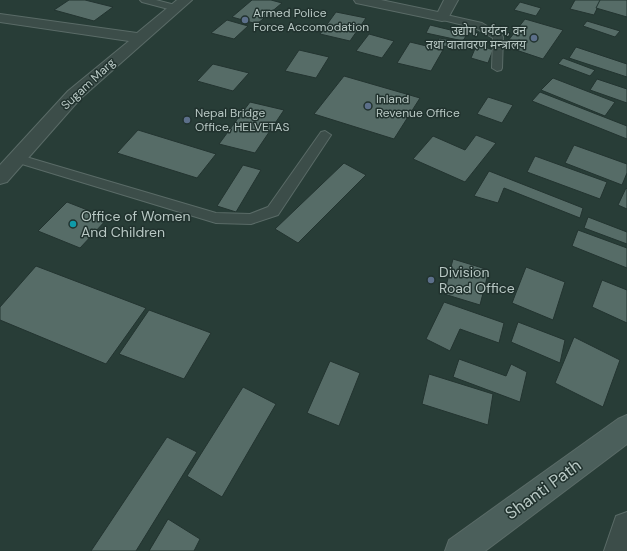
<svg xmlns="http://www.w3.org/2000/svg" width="627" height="551" font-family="'DM Sans','Noto Sans Devanagari',sans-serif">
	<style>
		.building { fill: #566c67; stroke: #233430 }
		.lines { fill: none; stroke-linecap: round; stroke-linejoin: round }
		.service-casing { stroke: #5a6b67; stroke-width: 2 }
		.pedestrian-casing { stroke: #5a6b67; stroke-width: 2 }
		.minor-casing { stroke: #5a6b67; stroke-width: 2 }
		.secondary-casing { stroke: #5a6b67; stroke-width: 2 }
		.service { fill: #3c4d49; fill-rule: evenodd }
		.pedestrian { fill: #3c4d49; fill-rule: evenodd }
		.minor { fill: #3c4d49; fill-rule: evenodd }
		.secondary { fill: #4b5f5b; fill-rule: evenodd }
		.service-dot { fill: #5c6f8a; stroke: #21322e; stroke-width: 1.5 }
		.culture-dot { fill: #0f9aa8; stroke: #21322e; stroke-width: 1.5 }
		.labels { text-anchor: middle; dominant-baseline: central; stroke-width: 3; stroke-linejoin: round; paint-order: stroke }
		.far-poi-label { font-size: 12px; fill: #b8c8c4; stroke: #21322e; text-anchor: start }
		.far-street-label { font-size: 12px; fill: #b8c8c4; stroke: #21322e }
		.poi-label { font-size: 14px; fill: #b8c8c4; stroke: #21322e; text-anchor: start }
		.near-street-label { font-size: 17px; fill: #b8c8c4; stroke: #21322e }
	</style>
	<rect width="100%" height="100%" fill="#283d37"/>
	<g class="building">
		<path d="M69 0H85L113 7 94 21 54 10Z"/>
		<path d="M252 0H271L282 3 257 24 232 17Z"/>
		<path d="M575 0H601L594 15 570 9Z"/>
		<path d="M600 0H627V17L596 8Z"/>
		<path d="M520 2 541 8 536 16 514 10Z"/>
		<path d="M336 12 366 18 350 41 320 34Z"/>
		<path d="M525 19 563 30 543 59 504 46Z"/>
		<path d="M227 20 248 26 234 39 211 33Z"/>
		<path d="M587 21 620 31 615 37 583 26Z"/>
		<path d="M430 25 467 34 463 41 426 33Z"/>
		<path d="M369 34 394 41 382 58 356 51Z"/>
		<path d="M439 38 464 42 462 49 437 45Z"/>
		<path d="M410 42 443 50 431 71 397 63Z"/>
		<path d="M477 44 493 50 488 63 471 58Z"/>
		<path d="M576 47 627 64V77L569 58Z"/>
		<path d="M299 50 329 57 316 78 285 71Z"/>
		<path d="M563 58 595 70 590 76 558 64Z"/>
		<path d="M213 64 249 73 233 91 197 81Z"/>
		<path d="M344 76 420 98 394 139 314 114Z"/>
		<path d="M553 78 615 102 605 116 541 90Z"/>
		<path d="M597 79 627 89V103L590 90Z"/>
		<path d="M540 92 627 126V139L532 101Z"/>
		<path d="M488 97 513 105 502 123 477 114Z"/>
		<path d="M250 102 284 110 255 153 219 144Z"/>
		<path d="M138 130 216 154 197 178 117 153Z"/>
		<path d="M476 135 496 143 465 182 413 159 433 136 465 150Z"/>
		<path d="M574 145 627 164V173L622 185 565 163Z"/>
		<path d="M535 156 607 182 600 199 527 172Z"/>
		<path d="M344 163 366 175 298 243 275 229Z"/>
		<path d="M243 165 261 170 236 212 217 206Z"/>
		<path d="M489 171 583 208 580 218 504 188 498 203 474 196Z"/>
		<path d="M626 188 627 189V209L618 205Z"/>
		<path d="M67 202 108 218 80 248 38 231Z"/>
		<path d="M588 217 627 232V244L584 228Z"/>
		<path d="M578 230 627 248V268L572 246Z"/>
		<path d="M453 259 489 270 480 305 444 294Z"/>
		<path d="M36 266 146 308 106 364 0 320V307Z"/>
		<path d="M526 267 565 282 553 320 512 303Z"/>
		<path d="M602 280 627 290V323L592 307Z"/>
		<path d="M444 302 504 323 499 343 460 329 450 351 426 339Z"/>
		<path d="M149 310 211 333 184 379 119 354Z"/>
		<path d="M518 322 565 340 560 363 511 342Z"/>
		<path d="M574 337 620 360 603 407 555 383Z"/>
		<path d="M459 359 506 376 511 364 527 372 520 402 453 377Z"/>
		<path d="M330 361 360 373 339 426 307 413Z"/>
		<path d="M429 374 493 394 488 425 422 404Z"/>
		<path d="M243 387 276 404 222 497 187 476Z"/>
		<path d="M167 437 197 452 136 551H91Z"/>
		<path d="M168 519 200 539 194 551H149Z"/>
	</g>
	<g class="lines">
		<g class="service-casing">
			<g id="service">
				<path d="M140 0H156L179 6 181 8 176 11 142 2Z"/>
				<path d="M442 14 482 23 502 35 503 37 502 68 501 70 497 71 492 68 493 38 475 28 439 19 437 17 439 15Z"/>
				<path d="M325 131 331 135 278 215 251 224 216 223 12 161 10 158 12 155 16 154 216 213 250 214 268 207 321 132Z"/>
			</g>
		</g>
		<g class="pedestrian-casing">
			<path id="pedestrian" d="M627 512V551H604L616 516Z"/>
		</g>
		<g class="minor-casing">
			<g id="minor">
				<path d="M177 0H192L80 99 7 182 0 184V165L68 91 129 41 0 22V14L137 33Z"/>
				<path d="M354 0H381L438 12 444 0H458L447 20 442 21 361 4 356 3Z"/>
			</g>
		</g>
		<g class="secondary-casing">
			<path id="secondary" d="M627 415V444L485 551H445L449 540 618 419Z"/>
		</g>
		<use href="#service" class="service"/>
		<use href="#pedestrian" class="pedestrian"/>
		<use href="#minor" class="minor"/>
		<use href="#secondary" class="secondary"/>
	</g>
	<g class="service-dot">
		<circle cx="245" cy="20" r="4"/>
		<circle cx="534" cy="38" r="4"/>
		<circle cx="368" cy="106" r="4"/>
		<circle cx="187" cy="120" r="4"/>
		<circle cx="431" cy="280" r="4"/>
	</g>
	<circle class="culture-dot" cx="73" cy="224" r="4"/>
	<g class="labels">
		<g class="far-poi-label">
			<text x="253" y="13">Armed Police<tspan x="253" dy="14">Force Accomodation</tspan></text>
			<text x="526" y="31" text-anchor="end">उद्योग, पर्यटन, वन<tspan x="526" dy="14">तथा वातावरण मन्त्रालय</tspan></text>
			<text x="376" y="99">Inland<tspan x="376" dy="14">Revenue Office</tspan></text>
			<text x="195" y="113">Nepal Bridge<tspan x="195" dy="14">Office, HELVETAS</tspan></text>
		</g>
		<g class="far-street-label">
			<text transform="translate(88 84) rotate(-43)">Sugam Marg</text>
		</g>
		<g class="poi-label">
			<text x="81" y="216">Office of Women<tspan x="81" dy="16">And Children</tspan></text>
			<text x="439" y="272">Division<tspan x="439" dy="16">Road Office</tspan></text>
		</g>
		<g class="near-street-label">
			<text transform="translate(543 489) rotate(-36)">Shanti Path</text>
		</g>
	</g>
</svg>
